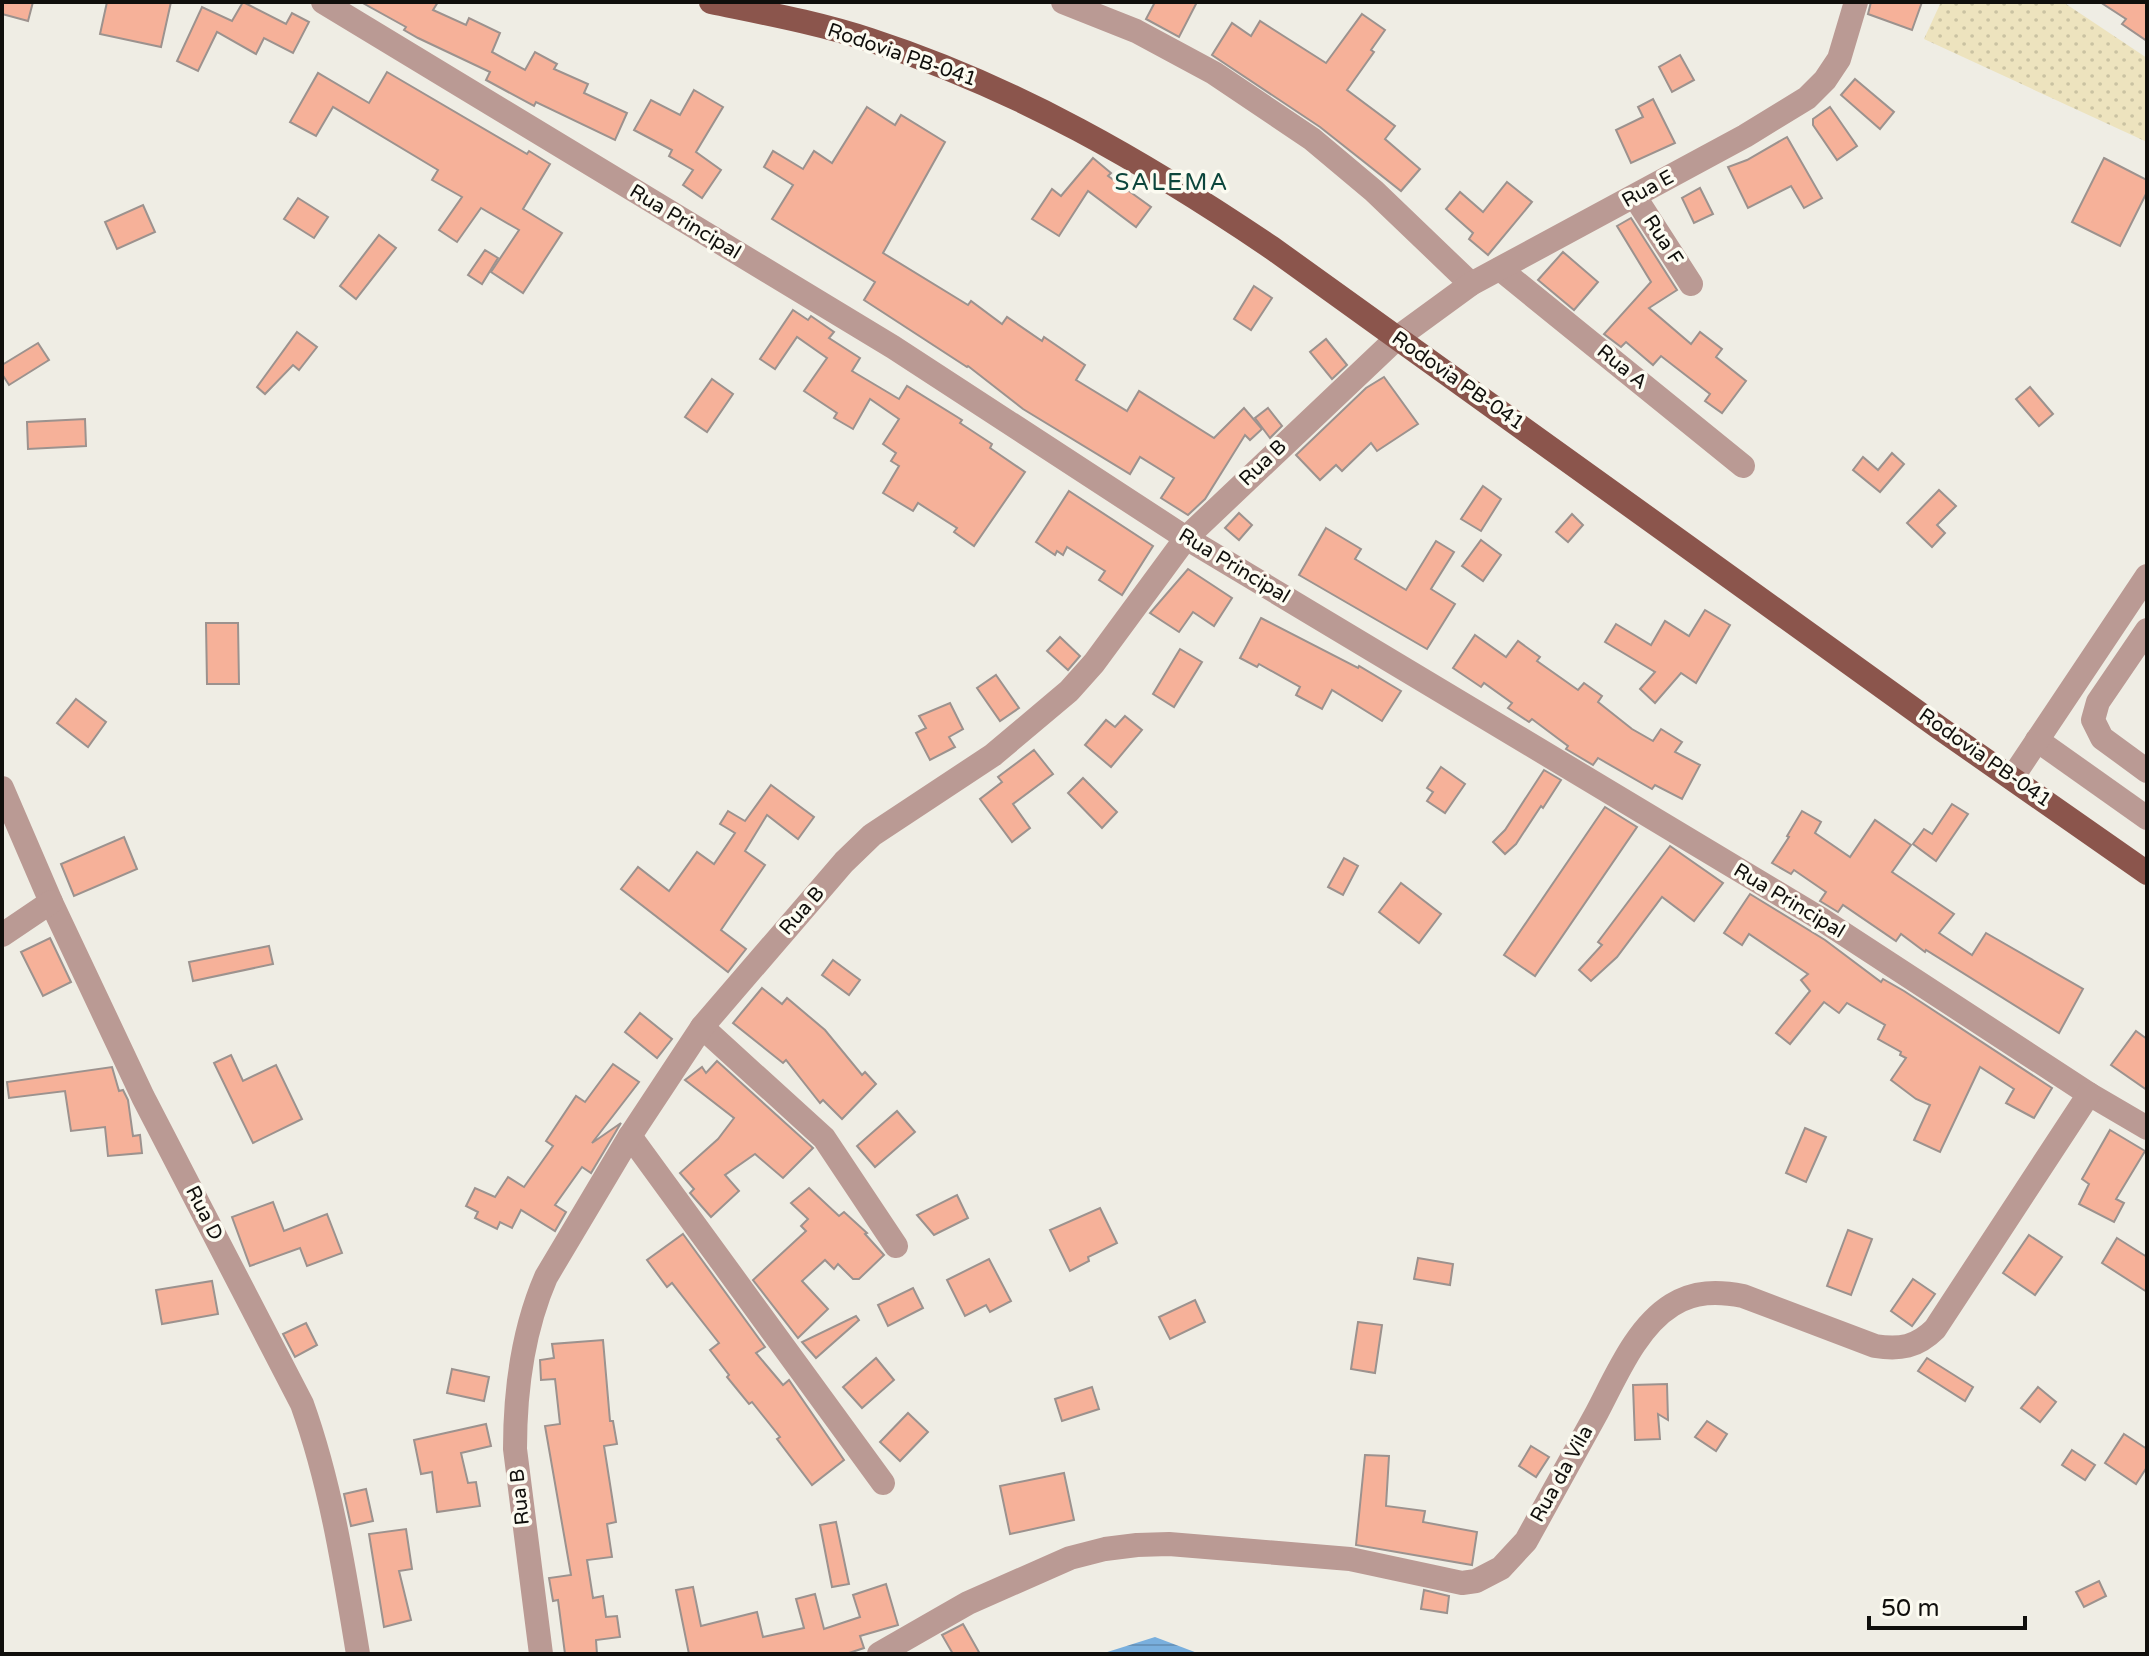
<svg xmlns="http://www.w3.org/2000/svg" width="2149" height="1656" font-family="'Varela Round',sans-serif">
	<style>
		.sand { fill: url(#sand-dots) }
		.water { fill: url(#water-rules) }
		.building { fill: #f6b199; stroke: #9c928e; stroke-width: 2 }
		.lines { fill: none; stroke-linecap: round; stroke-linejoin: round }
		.minor { stroke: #ba9a94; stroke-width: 24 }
		.major { stroke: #8b554c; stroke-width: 24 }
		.labels { text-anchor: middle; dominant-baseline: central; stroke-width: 7; stroke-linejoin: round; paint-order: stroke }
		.street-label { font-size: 20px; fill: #100f0c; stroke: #fcfbf1 }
		.quarter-label { font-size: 24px; letter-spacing: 2px; fill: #0c463c; stroke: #fcfbf1 }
	</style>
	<defs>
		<pattern id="sand-dots" width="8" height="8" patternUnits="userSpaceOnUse" patternTransform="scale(2)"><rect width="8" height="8" fill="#ede3be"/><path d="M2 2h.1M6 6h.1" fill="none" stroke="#cac2a2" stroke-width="1.8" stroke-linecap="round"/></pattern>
		<pattern id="water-rules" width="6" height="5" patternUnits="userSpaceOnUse" patternTransform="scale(2)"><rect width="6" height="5" fill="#79afdd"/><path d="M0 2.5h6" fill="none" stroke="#6895bc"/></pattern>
	</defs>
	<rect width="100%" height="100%" fill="#efede4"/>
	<path class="sand" d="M1941 2H2063L2147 58V142L1924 39Z"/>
	<path class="water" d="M1155 1637 1200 1654H1101Z"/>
	<g class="building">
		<path d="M2 2H33L28 21 2 14Z"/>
		<path d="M107 2H171L161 47 100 34Z"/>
		<path d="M243 2 286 24 292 13 309 22 293 53 264 38 256 54 217 32 198 71 177 61 202 7 232 21Z"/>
		<path d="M361 2H438L433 10 466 25 469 18 500 33 492 52 525 70 535 52 557 64 554 69 588 84 584 93 627 113 615 140 536 102 534 106 486 80 490 72 418 38 404 30 406 27Z"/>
		<path d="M1155 2H1197L1179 37 1146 19Z"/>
		<path d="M1871 2H1922L1912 30 1868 14Z"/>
		<path d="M2100 2H2147V41L2122 24 2126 19Z"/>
		<path d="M1362 14 1385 30 1371 50 1374 52 1347 90 1395 126 1385 139 1420 169 1401 191 1320 127 1212 55 1232 23 1251 36 1260 21 1326 63Z"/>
		<path d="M1680 55 1694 80 1672 92 1659 67Z"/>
		<path d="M387 72 527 154 529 151 550 164 523 209 562 233 523 293 491 272 519 230 481 208 457 242 439 230 462 197 432 180 438 170 333 107 316 136 290 122 318 73 369 103Z"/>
		<path d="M1855 79 1894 112 1880 129 1841 95Z"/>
		<path d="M694 90 723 107 696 152 721 170 702 198 683 185 693 170 669 156 672 150 634 130 651 100 680 115Z"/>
		<path d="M1653 99 1675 143 1631 163 1616 130 1643 117 1638 107Z"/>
		<path d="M867 107 895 125 901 115 945 142 883 253 968 305 971 301 1002 324 1007 317 1042 341 1044 337 1085 365 1076 380 1127 411 1139 391 1214 438 1244 408 1262 429 1250 440 1245 435 1205 499 1188 515 1161 498 1174 478 1140 457 1130 474 1023 409 968 366 967 367 864 300 875 282 772 219 793 185 764 167 773 151 803 169 814 151 832 163Z"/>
		<path d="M1830 107 1857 146 1837 160 1813 125V119Z"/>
		<path d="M1787 137 1822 198 1804 208 1791 186 1748 208 1728 167 1747 160Z"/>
		<path d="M1093 158 1111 173 1108 176 1151 207 1136 227 1088 191 1059 236 1032 219 1052 189 1061 196Z"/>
		<path d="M2104 158 2147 180V192L2120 246 2072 222Z"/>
		<path d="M1507 182 1532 202 1488 255 1469 239 1473 233 1446 209 1460 192 1483 212Z"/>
		<path d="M1700 188 1713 214 1694 223 1682 198Z"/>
		<path d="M298 198 328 217 314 238 284 219Z"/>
		<path d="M143 205 155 232 117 249 105 222Z"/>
		<path d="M1631 218 1677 290 1649 308 1691 344 1700 332 1722 349 1716 357 1746 381 1722 413 1705 401 1710 394 1661 356 1653 365 1626 342 1621 347 1604 334 1651 282 1617 226Z"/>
		<path d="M379 235 396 248 356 299 340 286Z"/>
		<path d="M485 250 498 258 482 284 468 275Z"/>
		<path d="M1563 252 1598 282 1574 310 1538 280Z"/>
		<path d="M1254 286 1272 298 1251 330 1234 319Z"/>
		<path d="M793 310 808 320 811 316 834 332 829 338 860 358 852 371 899 399 907 386 962 420 960 423 992 444 990 448 1025 472 974 546 954 532 957 528 918 503 913 511 883 493 899 466 891 461 896 453 883 444 899 419 870 399 853 429 834 418 837 413 804 391 827 358 797 337 775 369 760 359Z"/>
		<path d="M297 332 317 347 299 370 293 365 265 394 257 387Z"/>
		<path d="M1326 339 1347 365 1332 379 1310 352Z"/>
		<path d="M38 343 49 360 9 385 2 374V365Z"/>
		<path d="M1384 377 1418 424 1377 451 1371 443 1342 471 1336 465 1320 480 1296 455 1366 388Z"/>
		<path d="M712 379 733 394 707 432 685 417Z"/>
		<path d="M2030 387 2053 414 2039 426 2016 399Z"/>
		<path d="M1268 408 1282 426 1270 438 1255 418Z"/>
		<path d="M85 419 86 446 28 449 27 422Z"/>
		<path d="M1892 453 1904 464 1880 492 1853 470 1863 457 1878 470Z"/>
		<path d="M1483 486 1501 499 1481 531 1461 519Z"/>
		<path d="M1939 490 1956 506 1937 525 1945 533 1932 547 1907 523Z"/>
		<path d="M1069 491 1153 546 1122 595 1099 580 1105 571 1067 547 1063 555 1057 551 1055 555 1036 542Z"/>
		<path d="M1239 513 1252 525 1239 540 1225 528Z"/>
		<path d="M1572 514 1583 525 1568 542 1556 532Z"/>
		<path d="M1326 528 1361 549 1355 559 1406 590 1436 541 1454 552 1431 589 1455 604 1427 649 1299 575Z"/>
		<path d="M1481 540 1501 555 1483 581 1462 566Z"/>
		<path d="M1188 569 1232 598 1214 626 1193 612 1179 632 1150 613Z"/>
		<path d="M1705 610 1730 625 1696 683 1681 673 1655 703 1640 689 1655 672 1605 642 1616 624 1651 645 1665 621 1689 636Z"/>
		<path d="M1261 618 1358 668 1359 666 1401 691 1382 721 1332 690 1322 709 1296 695 1300 687 1259 664 1257 667 1240 658Z"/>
		<path d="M206 623H238L239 684H207Z"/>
		<path d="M1475 635 1506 657 1518 641 1540 657 1537 661 1578 690 1584 683 1602 696 1598 702 1632 729 1653 741 1661 729 1682 742 1675 752 1700 765 1682 799 1655 785 1652 789 1598 758 1593 765 1566 749 1568 746 1532 719 1529 722 1508 708 1512 703 1484 683 1481 687 1453 668Z"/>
		<path d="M1060 637 1080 656 1068 670 1047 651Z"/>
		<path d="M1180 649 1202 662 1174 707 1153 694Z"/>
		<path d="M996 675 1019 708 1000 721 977 688Z"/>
		<path d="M76 699 106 722 88 747 57 723Z"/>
		<path d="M950 703 963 729 949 737 955 747 930 760 916 733 926 728 919 716Z"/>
		<path d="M1125 716 1142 730 1111 767 1085 745 1106 720 1115 727Z"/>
		<path d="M1034 750 1053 774 1013 804 1030 828 1012 842 980 799 1002 782 998 777Z"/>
		<path d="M1441 767 1465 784 1445 813 1427 801 1433 792 1427 788Z"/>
		<path d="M1544 770 1561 780 1543 808 1541 806 1516 844 1505 854 1493 842 1505 830Z"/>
		<path d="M1083 778 1117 812 1102 828 1068 793Z"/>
		<path d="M771 785 814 817 798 839 767 815 745 851 765 865 721 930 746 949 728 972 621 889 638 867 669 891 697 852 714 864 735 833 720 824 728 811 745 821Z"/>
		<path d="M1952 804 1968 814 1936 861 1913 844 1924 829 1932 834Z"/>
		<path d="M1605 807 1637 827 1535 976 1504 955Z"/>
		<path d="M1802 811 1821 822 1815 833 1850 857 1875 820 1911 845 1892 872 1954 914 1939 933 1972 955 1986 933 2083 989 2059 1033 1926 950 1925 952 1901 934 1896 941 1843 905 1838 912 1820 901 1826 892 1794 870 1791 874 1772 863 1789 837 1787 836Z"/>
		<path d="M124 837 137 869 74 896 61 864Z"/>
		<path d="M1670 846 1723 883 1694 921 1662 897 1617 957 1591 981 1579 970 1602 945 1598 942Z"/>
		<path d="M1344 858 1358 866 1343 895 1328 887Z"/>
		<path d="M1401 883 1441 914 1419 943 1379 912Z"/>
		<path d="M1750 894 1825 940 1881 982 1883 979 1904 991 2052 1088 2034 1118 2006 1103 2014 1089 1980 1067 1940 1152 1914 1140 1930 1105 1916 1099 1891 1080 1906 1058 1900 1055 1901 1052 1878 1039 1885 1025 1847 1003 1839 1013 1824 1002 1790 1044 1776 1033 1810 991 1801 980 1808 974 1749 934 1742 945 1724 933Z"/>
		<path d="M50 938 71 982 43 996 21 952Z"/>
		<path d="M269 946 273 964 193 981 189 962Z"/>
		<path d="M833 960 860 980 849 995 822 975Z"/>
		<path d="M762 988 782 1004 787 998 825 1030 862 1075 865 1072 876 1084 842 1119 823 1100 820 1103 786 1060 783 1063 733 1023Z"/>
		<path d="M640 1013 672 1039 657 1058 625 1032Z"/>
		<path d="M2136 1031 2147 1039V1090L2111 1065Z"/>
		<path d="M231 1055 243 1081 276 1065 302 1119 253 1143 214 1063Z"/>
		<path d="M717 1061 813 1148 783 1178 755 1154 725 1175 739 1191 711 1217 690 1193 694 1189 680 1173 718 1139 734 1118 685 1080 702 1067 706 1073Z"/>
		<path d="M613 1064 639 1082 592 1143 621 1123 591 1173 582 1167 555 1205 566 1212 555 1231 521 1210 512 1228 500 1222 497 1229 475 1218 478 1212 466 1206 475 1188 495 1197 508 1177 524 1187 553 1146 546 1141 576 1096 585 1102Z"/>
		<path d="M112 1067 119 1091 123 1090 128 1100 133 1136 140 1135 142 1153 108 1156 105 1127 71 1131 65 1091 9 1098 7 1082Z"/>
		<path d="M897 1111 915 1132 875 1167 857 1146Z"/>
		<path d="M1805 1128 1826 1137 1806 1182 1786 1173Z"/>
		<path d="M2110 1130 2145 1151 2116 1199 2124 1203 2114 1222 2079 1204 2089 1184 2082 1179Z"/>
		<path d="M809 1188 839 1216 844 1212 867 1233 865 1234 884 1255 859 1279H853L838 1264 834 1269 825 1260 802 1281 828 1309 798 1338 753 1280 806 1231 801 1226 808 1219 791 1203Z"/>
		<path d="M957 1195 968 1218 934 1235 917 1215Z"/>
		<path d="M273 1202 284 1231 327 1214 342 1253 307 1266 300 1248 250 1266 232 1217Z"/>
		<path d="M1100 1208 1117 1243 1088 1257 1089 1261 1070 1271 1050 1230Z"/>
		<path d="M1848 1230 1872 1239 1851 1295 1827 1286Z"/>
		<path d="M683 1234 765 1347 756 1353 783 1385 789 1380 844 1460 812 1485 777 1439 780 1437 752 1402 749 1404 727 1377 729 1375 710 1350 719 1343 672 1283 667 1287 647 1260Z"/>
		<path d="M2029 1235 2062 1257 2035 1295 2003 1273Z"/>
		<path d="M2117 1238 2147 1257V1292L2102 1263Z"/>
		<path d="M1418 1258 1453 1264 1450 1285 1414 1279Z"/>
		<path d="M989 1259 1011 1301 990 1312 986 1305 965 1316 947 1280Z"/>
		<path d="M1913 1279 1935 1294 1912 1326 1891 1311Z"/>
		<path d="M212 1281 218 1314 162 1324 156 1290Z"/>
		<path d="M913 1288 923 1308 888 1326 878 1305Z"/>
		<path d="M1195 1300 1205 1322 1170 1339 1159 1317Z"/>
		<path d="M856 1316 859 1320 816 1358 802 1342Z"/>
		<path d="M1358 1322 1382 1325 1375 1373 1351 1369Z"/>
		<path d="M306 1323 317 1345 295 1357 283 1334Z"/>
		<path d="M603 1340 610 1421H613L617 1444 604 1446 616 1522 607 1524 612 1557 587 1560 593 1598 603 1596 606 1617 617 1616 620 1637 596 1640 597 1654H565L558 1600 553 1601 549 1578 571 1575 545 1426 560 1424 555 1379 541 1380 540 1360 554 1358 552 1344Z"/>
		<path d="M876 1358 894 1380 862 1408 843 1387Z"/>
		<path d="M1927 1358 1973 1387 1965 1401 1918 1371Z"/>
		<path d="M452 1369 489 1377 484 1401 447 1393Z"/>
		<path d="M1667 1384 1668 1420 1658 1414 1660 1439 1635 1440 1633 1385Z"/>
		<path d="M1092 1387 1099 1409 1062 1421 1055 1399Z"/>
		<path d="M2038 1387 2056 1402 2040 1422 2021 1408Z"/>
		<path d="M908 1413 928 1432 900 1461 880 1442Z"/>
		<path d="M1707 1421 1727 1434 1716 1451 1695 1437Z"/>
		<path d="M486 1424 491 1446 461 1453 468 1483 476 1482 480 1506 437 1512 432 1472 421 1474 414 1440Z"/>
		<path d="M2124 1434 2147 1449V1467L2136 1484 2105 1463Z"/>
		<path d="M1531 1446 1549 1457 1536 1477 1519 1466Z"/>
		<path d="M2072 1450 2095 1465 2085 1480 2062 1465Z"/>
		<path d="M1365 1455 1389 1456 1386 1506 1425 1511 1423 1522 1477 1532 1472 1565 1356 1545Z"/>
		<path d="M1064 1473 1074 1520 1010 1534 1000 1486Z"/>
		<path d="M366 1489 373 1521 351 1526 344 1494Z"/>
		<path d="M836 1522 849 1584 832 1587 820 1525Z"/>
		<path d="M406 1529 412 1569 399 1571 411 1620 384 1627 369 1534Z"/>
		<path d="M2099 1581 2106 1596 2084 1607 2076 1592Z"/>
		<path d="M886 1584 898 1625 860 1636 864 1648 846 1654H689L676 1590 693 1587 701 1626 757 1612 763 1637 804 1628 796 1599 815 1594 824 1629 860 1617 853 1595Z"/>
		<path d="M1424 1590 1449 1596 1447 1613 1421 1609Z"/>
		<path d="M963 1624 980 1654H953L942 1635Z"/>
	</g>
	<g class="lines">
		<g class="minor">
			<path d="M323 2 893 347 1186 538 1821 919 2089 1094 2147 1128"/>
			<path d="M1063 2 1136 31 1214 73 1312 139 1374 191 1471 284"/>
			<path d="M1635 197 1691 284"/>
			<path d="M1500 269 1743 466"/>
			<path d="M2147 630 2098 702 2093 720 2102 738 2147 771"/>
			<path d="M2037 740 2147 818"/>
			<path d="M2012 778 2147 576"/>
			<path d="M2 788 51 902 143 1097 302 1404C331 1485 344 1569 358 1654"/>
			<path d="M2 935 51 902"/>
			<path d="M702 1027 824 1138 896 1246"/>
			<path d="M630 1136 883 1483"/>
			<path d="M541 1654 515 1449C515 1392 523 1330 546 1277L630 1136 702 1027 844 862 872 835 993 755 1069 691 1094 663 1186 538 1397 338 1471 284 1745 136 1807 98 1825 80 1839 59 1856 2"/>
			<path d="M879 1654 968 1603 1070 1558 1105 1549 1137 1545 1169 1544 1350 1559 1462 1583 1476 1581 1501 1568 1526 1541C1549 1499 1572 1458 1595 1416 1615 1379 1635 1328 1672 1305 1694 1291 1718 1291 1743 1296L1875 1346C1900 1350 1917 1347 1935 1329L2089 1094"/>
		</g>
		<path class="major" d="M711 2C764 13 819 23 870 40 1017 88 1145 162 1272 248L1941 729 2147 873"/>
	</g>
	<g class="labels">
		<g class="street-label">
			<text transform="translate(902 55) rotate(19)">Rodovia PB-041</text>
			<text transform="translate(1648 189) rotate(-29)">Rua E</text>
			<text transform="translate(685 222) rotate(31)">Rua Principal</text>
			<text transform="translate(1663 240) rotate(57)">Rua F</text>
			<text transform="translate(1622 367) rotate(39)">Rua A</text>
			<text transform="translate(1458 381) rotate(35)">Rodovia PB-041</text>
			<text transform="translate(1263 463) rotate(-44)">Rua B</text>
			<text transform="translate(1234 566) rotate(31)">Rua Principal</text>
			<text transform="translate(1985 758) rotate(35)">Rodovia PB-041</text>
			<text transform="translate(1789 901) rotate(31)">Rua Principal</text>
			<text transform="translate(802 911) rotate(-49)">Rua B</text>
			<text transform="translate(204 1213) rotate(63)">Rua D</text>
			<text transform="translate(1562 1474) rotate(-61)">Rua da Vila</text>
			<text transform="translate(520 1497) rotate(-96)">Rua B</text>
		</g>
		<g class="quarter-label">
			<text x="1172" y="182">SALEMA</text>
		</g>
	</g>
	<rect width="2149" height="1656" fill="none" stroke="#100f0c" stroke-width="8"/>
	<path d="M1869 1616v12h156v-12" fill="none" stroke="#100f0c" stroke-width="4"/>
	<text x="1881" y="1616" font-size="24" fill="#100f0c" stroke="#fcfbf1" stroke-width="6" paint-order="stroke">50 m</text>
</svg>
